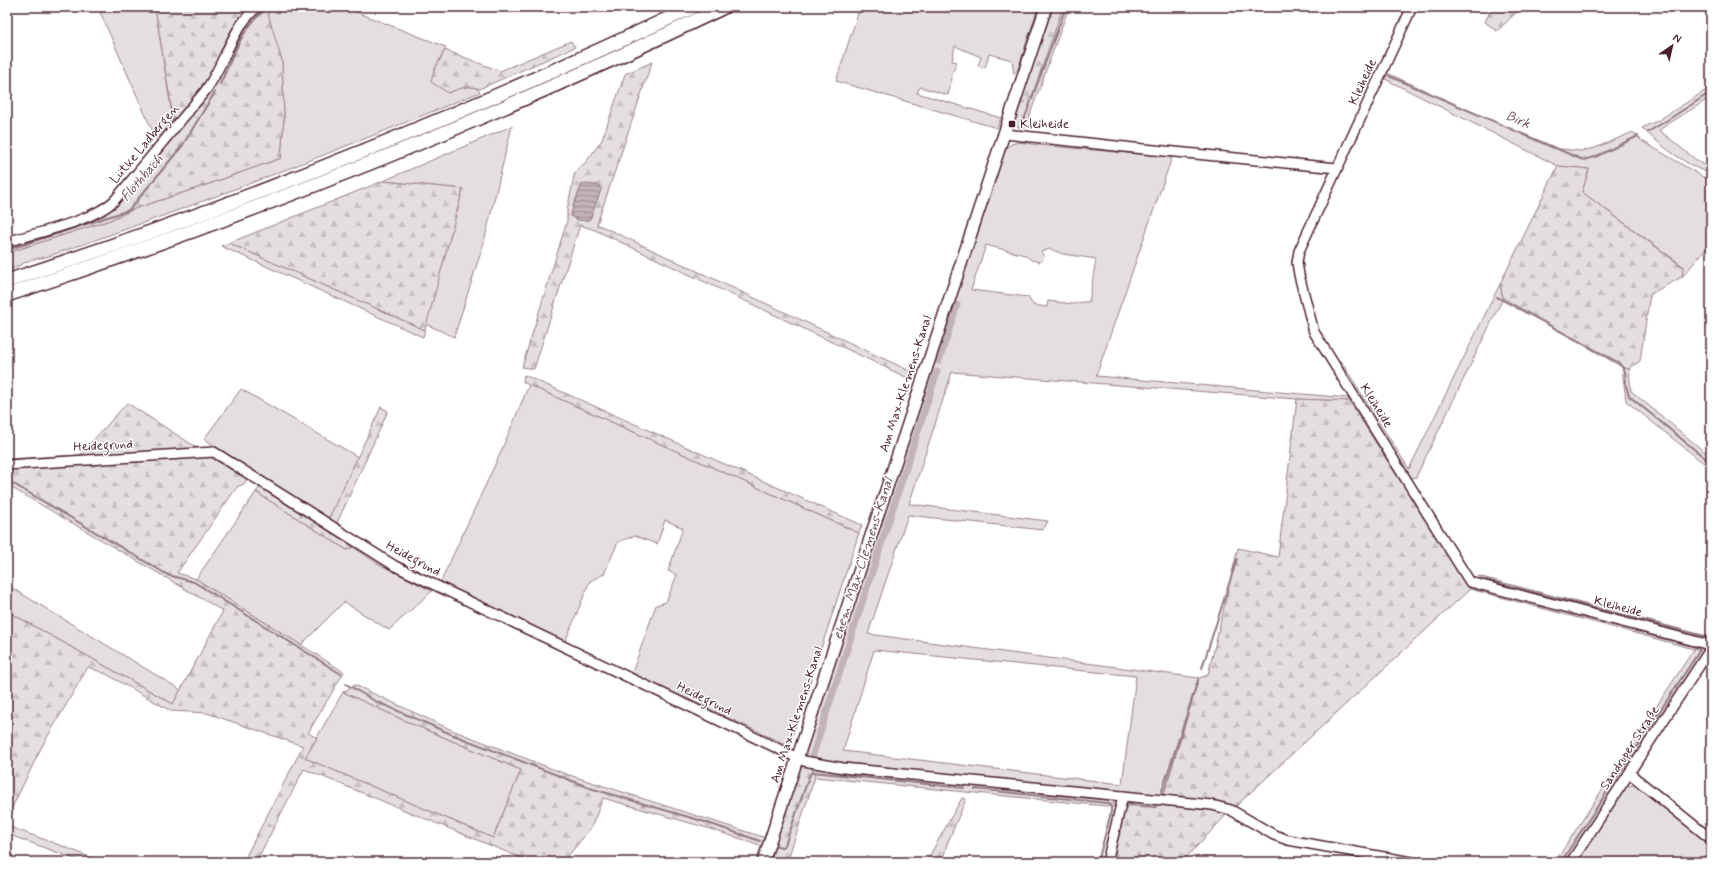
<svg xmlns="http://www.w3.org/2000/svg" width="1718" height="869" font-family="Mynerve,sans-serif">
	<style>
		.grass { fill: #e5dee0; stroke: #987e86; fill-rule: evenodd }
		.forest { fill: url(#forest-firs); stroke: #987e86 }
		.water { fill: url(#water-rules); stroke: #91787e }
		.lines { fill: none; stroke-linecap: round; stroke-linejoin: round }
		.stream { stroke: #91787e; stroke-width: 2 }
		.canal { stroke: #c1b3b6; stroke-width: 7 }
		.minor-casing { stroke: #4a1f2b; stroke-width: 12 }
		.major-casing { stroke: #4a1f2b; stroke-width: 14 }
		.highway-casing { stroke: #4a1f2b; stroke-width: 16 }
		.minor { stroke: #fff; stroke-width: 9 }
		.major { stroke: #fff; stroke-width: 11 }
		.highway { stroke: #fff; stroke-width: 13 }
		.poi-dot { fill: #4a1f2b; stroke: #fff; stroke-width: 1.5 }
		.labels { text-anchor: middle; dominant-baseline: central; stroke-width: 3; stroke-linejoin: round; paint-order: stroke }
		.street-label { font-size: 13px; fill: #4a1f2b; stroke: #fff }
		.poi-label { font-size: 13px; fill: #4a1f2b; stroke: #fff; text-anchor: start }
		.water-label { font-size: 14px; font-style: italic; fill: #74535c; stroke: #fff }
	</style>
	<defs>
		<pattern id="forest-firs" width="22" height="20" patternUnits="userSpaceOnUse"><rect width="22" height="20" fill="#e5dee0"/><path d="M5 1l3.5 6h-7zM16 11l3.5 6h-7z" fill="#c6bec0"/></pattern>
		<pattern id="water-rules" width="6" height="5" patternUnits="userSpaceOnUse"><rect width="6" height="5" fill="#c1b3b6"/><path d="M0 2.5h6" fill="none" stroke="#9f9194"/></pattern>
	</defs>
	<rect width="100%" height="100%" fill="#fff"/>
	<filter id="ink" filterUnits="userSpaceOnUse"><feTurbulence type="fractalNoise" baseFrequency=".025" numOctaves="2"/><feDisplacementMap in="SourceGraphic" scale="8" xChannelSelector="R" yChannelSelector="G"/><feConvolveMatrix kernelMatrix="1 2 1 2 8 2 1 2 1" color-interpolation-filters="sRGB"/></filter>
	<g filter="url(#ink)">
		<g class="grass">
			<path d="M103 7H155L173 121 157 141 100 12Z"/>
			<path d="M275 7H343L446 47 434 71 448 93C458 89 472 81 480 92 337 151 193 207 46 257L31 260 7 271V253L110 220 134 209 206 185 281 158 284 117 282 61 266 13Z"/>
			<path d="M860 7H1038L1018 69 1014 74 1012 60 989 54 985 68 978 66 981 57 955 46 952 61 957 62 951 76 952 78 948 95 920 87 917 93 1001 118 997 128 836 81Z"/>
			<path d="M1063 7H1069L1025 128 1018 127 1014 121C1027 82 1049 46 1063 7Z"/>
			<path d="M1387 73 1552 148 1581 151 1595 148 1633 132 1642 141 1705 178 1711 179V243L1682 277 1683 266 1582 192 1589 169 1558 166 1385 79Z"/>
			<path d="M1711 87V97L1659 130 1700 163 1711 169V173C1692 170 1656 142 1642 128L1659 120Z"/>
			<path d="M512 126 484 242 454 337 426 324 463 189 383 181Z"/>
			<path d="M1019 142 1038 145 1172 157 1096 376 1348 398 1349 401 1297 399 952 372 909 504 1048 521 1043 530 908 515 868 634 1199 678 1163 795 1157 798 814 759 807 757 805 750 943 329 1005 150 1011 144ZM986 245 1025 255 1031 260 1040 262 1045 257 1041 252 1050 249 1063 254 1096 259 1089 302H1082L1073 304 1048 301 1047 307 1033 305 1028 297 971 290ZM874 650 1136 676 1122 784 843 751Z"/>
			<path d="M229 243 425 330 423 337 221 246Z"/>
			<path d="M1500 284 1503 298 1416 477 1410 478 1336 361 1342 363 1409 469Z"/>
			<path d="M1622 367 1629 369 1631 391 1711 457V469L1626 401Z"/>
			<path d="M529 385 859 533 789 746 632 673 656 605 666 602 677 575 668 571 683 528 665 520 657 544 635 536 618 542 604 574 590 581 565 642 450 587 441 581 499 456Z"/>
			<path d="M241 389 358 457 329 518 204 439Z"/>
			<path d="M256 492 347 550 353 547 377 563 432 591 389 630 344 602 301 645 196 579Z"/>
			<path d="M1478 576 1706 636 1711 628V640L1483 580Z"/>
			<path d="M1465 582 1702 646 1703 651 1565 862H1555L1694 649 1470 589Z"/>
			<path d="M7 585 181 690 173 704 7 611Z"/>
			<path d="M343 692 410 723 521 770 493 838 305 758Z"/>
			<path d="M812 768 1104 797 1110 799 1116 807 815 777Z"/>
			<path d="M1635 785 1711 842V858L1708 862H1576L1626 786Z"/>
			<path d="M7 826 65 847 102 862H83L7 834Z"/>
		</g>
		<g class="forest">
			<path d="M155 7H253L215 71 174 124Z"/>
			<path d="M261 7H266L282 61 284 117 281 158 206 185 134 209 110 220 7 253V244L96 216 176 130 235 39Z"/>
			<path d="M1052 7H1063L1032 96 1019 106Z"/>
			<path d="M1492 7H1522L1497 31 1485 22Z"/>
			<path d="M571 41 575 47 479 89C468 84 459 89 448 93L431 82 434 71 445 50 500 71Z"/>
			<path d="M652 62 597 224 912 372 910 379 595 230 580 225 534 369 522 367 567 221V210L575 172 586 162 602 140 625 74Z"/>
			<path d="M1558 166 1589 169 1582 192 1683 267 1682 277 1650 294 1640 361 1629 369 1622 367 1503 298 1500 284Z"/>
			<path d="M383 181 463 189 425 330 229 243Z"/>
			<path d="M524 375 862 525 859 533 529 385 523 382Z"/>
			<path d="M1297 399 1349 401 1470 589 1236 806 1228 813 1182 862H1112L1127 801 1161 804 1199 678 1208 675 1238 548 1278 557Z"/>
			<path d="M127 403 199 449 213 459 247 479 244 484 237 487 177 573 196 579 344 672 308 733 317 738 305 758 493 838 521 770 410 723 343 692 355 685 452 730 563 773 766 838 763 846 704 827 603 798 591 828 563 862H531L304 769 256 862H243L303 746 207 713 171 711 106 674 88 667 41 748 7 818V611L173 704 223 611 7 485V459L80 455Z"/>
			<path d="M381 407 388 411 337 523 329 518Z"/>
			<path d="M260 487 353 547 347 550 256 492Z"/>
			<path d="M800 766H806L812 768 815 777 787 862H767Z"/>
			<path d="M962 798 966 799 947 844 942 862H926Z"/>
		</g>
		<path class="water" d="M582 184 598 185 601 187V190L591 217 589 220C582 221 576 221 571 216L573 206Z"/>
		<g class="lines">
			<g class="stream">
				<path d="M1389 76 1583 160 1595 157 1638 136"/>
				<path d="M220 84C234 55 241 27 269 7"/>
				<path d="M1020 121 1025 117 1066 7"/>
				<path d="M1648 132 1666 121 1711 92"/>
				<path d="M7 250 129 210 182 146 215 92"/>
				<path d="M1497 297 1619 363 1625 371 1626 385 1629 396 1711 463"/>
				<path d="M7 480 168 575 194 582 341 674"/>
				<path d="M1486 580 1708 637 1711 633"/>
				<path d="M1569 613 1693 646 1699 650"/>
				<path d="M1202 668 1237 559"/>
				<path d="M346 684 375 701 451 734 593 789 702 821 760 841"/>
				<path d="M975 789 1107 803 1111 805V812L1098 862"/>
				<path d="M1161 794 1198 680"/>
				<path d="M1129 805 1156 807"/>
				<path d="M777 846 782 847 785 845 810 774 813 772 964 788"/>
				<path d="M1561 862 1700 650"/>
			</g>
			<g class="canal">
				<path d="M939 361 957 305"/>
				<path d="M813 754 937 372"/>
			</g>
			<g class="minor-casing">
				<g id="minor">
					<path d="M1412 7 1299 251 1297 262 1299 275 1314 332 1470 582 1706 644 1711 648"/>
					<path d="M1005 134 1134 148 1337 168"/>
					<path d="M7 242C38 232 91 222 114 201L206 90C225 63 231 29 257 7"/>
					<path d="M7 465 214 452 395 566 804 761 843 768 1212 805 1231 810 1274 835 1288 840 1412 862"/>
					<path d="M1629 773 1711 839"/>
					<path d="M1107 862 1123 796"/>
					<path d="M1571 862 1711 648"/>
				</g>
			</g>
			<g class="major-casing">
				<path id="major" d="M763 862 1046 7"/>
			</g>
			<g class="highway-casing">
				<g id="highway">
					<path d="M7 281C241 205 470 112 693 7"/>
					<path d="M7 295C251 215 492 119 724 7"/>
				</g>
			</g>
			<use href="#minor" class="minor"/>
			<use href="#major" class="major"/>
			<use href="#highway" class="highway"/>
		</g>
	</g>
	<rect class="poi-dot" x="1008" y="120" width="8" height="8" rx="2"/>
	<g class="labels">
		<g class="street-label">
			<text transform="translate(1363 82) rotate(-65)">Kleiheide</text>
			<text transform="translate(145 144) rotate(-50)">Lütke Ladbergen</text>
			<text transform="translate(906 384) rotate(-72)">Am Max-Klemens-Kanal</text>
			<text transform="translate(1376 406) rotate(58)">Kleiheide</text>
			<text transform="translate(103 446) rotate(-3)">Heidegrund</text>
			<text transform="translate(413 559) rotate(28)">Heidegrund</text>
			<text transform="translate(1618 607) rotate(15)">Kleiheide</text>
			<text transform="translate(704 699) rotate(26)">Heidegrund</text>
			<text transform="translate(797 715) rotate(-72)">Am Max-Klemens-Kanal</text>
			<text transform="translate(1630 748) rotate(-57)">Sandruper Straße</text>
		</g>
		<g class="poi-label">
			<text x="1020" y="124">Kleiheide</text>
		</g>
		<g class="water-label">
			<text transform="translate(1518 120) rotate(23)">Birk</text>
			<text transform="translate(142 178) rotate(-49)">Flothbach</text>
			<text transform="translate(863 559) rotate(-72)">ehem. Max-Clemens-Kanal</text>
		</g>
	</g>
	<rect width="1718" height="869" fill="none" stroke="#fff" stroke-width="24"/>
	<rect x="12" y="12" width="1694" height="845" fill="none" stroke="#4a1f2b" stroke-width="1.5" filter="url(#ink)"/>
	<g transform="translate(1672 46) rotate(34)" stroke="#ffffff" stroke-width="3" paint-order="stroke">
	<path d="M0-3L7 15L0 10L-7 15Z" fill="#4a1f2b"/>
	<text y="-6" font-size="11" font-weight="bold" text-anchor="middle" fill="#4a1f2b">N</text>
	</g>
</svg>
